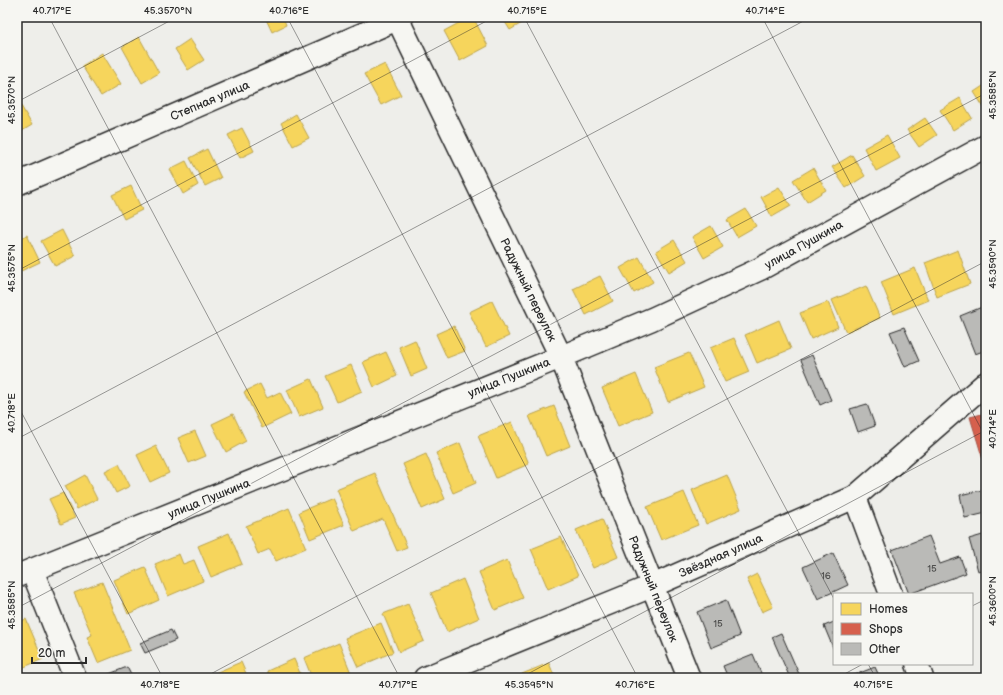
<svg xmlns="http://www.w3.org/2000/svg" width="1003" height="695" font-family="'Balsamiq Sans',sans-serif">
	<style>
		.homes { fill: #f6d55c; stroke: #b9a24d }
		.shops { fill: #d6604d; stroke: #a35043 }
		.building { fill: #babab7; stroke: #2b2b2b }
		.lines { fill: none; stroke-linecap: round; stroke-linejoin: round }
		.minor-casing { stroke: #2b2b2b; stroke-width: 25 }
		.minor { stroke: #f6f6f2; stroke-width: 22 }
		.ticks { fill: none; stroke: #2b2b2b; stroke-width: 1; stroke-opacity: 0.45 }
		.labels { text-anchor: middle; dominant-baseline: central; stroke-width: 4; stroke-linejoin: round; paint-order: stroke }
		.number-label { font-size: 10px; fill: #4f4f4e }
		.street-label { font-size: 12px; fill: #2b2b2b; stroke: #f6f6f2 }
		.neatline { fill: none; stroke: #2b2b2b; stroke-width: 1.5 }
		.ticks-label { font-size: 10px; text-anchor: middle; fill: #2b2b2b }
	</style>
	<rect width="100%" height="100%" fill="#eeeeea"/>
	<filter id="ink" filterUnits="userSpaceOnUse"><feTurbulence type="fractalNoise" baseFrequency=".025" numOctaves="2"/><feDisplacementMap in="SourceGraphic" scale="8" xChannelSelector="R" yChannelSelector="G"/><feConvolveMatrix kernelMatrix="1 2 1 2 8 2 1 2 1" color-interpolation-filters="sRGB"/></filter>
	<g filter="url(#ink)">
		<g class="homes">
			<path d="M265 17H283L286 25 272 32Z"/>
			<path d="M470 17H473L488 46 460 61 444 31Z"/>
			<path d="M502 17H525L527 20 510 30Z"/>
			<path d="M139 37 159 73 142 83 122 47Z"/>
			<path d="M190 39 204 60 188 70 175 49Z"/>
			<path d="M102 53 121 84 101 96 82 66Z"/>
			<path d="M385 64 401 95 381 105 364 74Z"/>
			<path d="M986 84V111L974 92Z"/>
			<path d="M960 98 972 118 953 130 940 110Z"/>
			<path d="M17 99 32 125 17 134Z"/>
			<path d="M296 114 309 138 293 146 281 123Z"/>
			<path d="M925 118 937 135 919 147 907 130Z"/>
			<path d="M242 128 254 151 240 158 228 135Z"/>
			<path d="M887 135 900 158 876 171 864 148Z"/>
			<path d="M207 149 221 178 205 186 190 158Z"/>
			<path d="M852 155 865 176 846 188 832 167Z"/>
			<path d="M186 161 198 185 183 194 170 169Z"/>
			<path d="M813 168 826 190 807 202 793 180Z"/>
			<path d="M131 186 142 210 124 219 112 195Z"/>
			<path d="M779 187 791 206 772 217 761 197Z"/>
			<path d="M746 209 756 226 737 237 727 220Z"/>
			<path d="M711 226 723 247 704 258 692 237Z"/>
			<path d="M62 230 75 256 55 266 41 241Z"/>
			<path d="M27 235 40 262 21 271 17 261V240Z"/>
			<path d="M674 240 687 261 669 272 656 251Z"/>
			<path d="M958 250 970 284 937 297 925 263Z"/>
			<path d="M639 257 653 282 634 293 620 268Z"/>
			<path d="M915 268 928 300 894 314 881 282Z"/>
			<path d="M600 276 613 301 586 315 573 289Z"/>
			<path d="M866 286 880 318 846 332 832 300Z"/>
			<path d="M492 301 509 336 486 347 469 312Z"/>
			<path d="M828 302 838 327 811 339 800 313Z"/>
			<path d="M779 320 791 349 757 363 745 335Z"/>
			<path d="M454 326 465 351 447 358 436 334Z"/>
			<path d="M734 338 749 372 725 382 710 348Z"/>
			<path d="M415 340 427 369 411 376 399 347Z"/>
			<path d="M386 352 397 376 374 387 363 362Z"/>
			<path d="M689 353 704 387 668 402 654 367Z"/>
			<path d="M351 365 362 391 337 402 325 376Z"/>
			<path d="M636 374 652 412 618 426 602 388Z"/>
			<path d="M311 379 323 407 299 417 287 390Z"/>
			<path d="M260 384 267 398 280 392 291 414 262 428 244 392Z"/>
			<path d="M554 406 570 446 546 456 529 416Z"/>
			<path d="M233 414 246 441 226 452 212 424Z"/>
			<path d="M512 422 529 464 496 478 478 436Z"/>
			<path d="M195 431 206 456 189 463 178 438Z"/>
			<path d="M460 443 476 483 453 493 436 453Z"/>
			<path d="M156 446 169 473 150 482 137 455Z"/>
			<path d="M426 454 445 499 422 509 403 464Z"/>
			<path d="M119 464 130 486 116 493 105 471Z"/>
			<path d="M375 473 407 547 397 551 383 519 354 531 336 489Z"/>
			<path d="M85 475 97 499 77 509 65 486Z"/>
			<path d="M727 475 741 509 706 524 692 490Z"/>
			<path d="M684 492 698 525 661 540 647 507Z"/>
			<path d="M63 493 75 518 61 524 49 499Z"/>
			<path d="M332 498 344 525 310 539 299 512Z"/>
			<path d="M289 508 306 548 276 561 270 549 258 554 246 526Z"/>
			<path d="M602 519 618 557 593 568 576 530Z"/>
			<path d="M229 533 242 564 211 577 198 546Z"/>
			<path d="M561 537 578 576 548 589 531 549Z"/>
			<path d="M179 554 183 564 194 560 203 581 168 596 155 564Z"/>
			<path d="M507 560 523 598 495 610 479 572Z"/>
			<path d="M145 567 159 600 128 614 114 580Z"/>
			<path d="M757 574 773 607 762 612 747 579Z"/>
			<path d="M463 579 479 618 447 632 431 593Z"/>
			<path d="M102 582 130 650 98 663 87 637 92 635 74 593Z"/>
			<path d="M408 604 424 641 399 652 383 614Z"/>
			<path d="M26 619 43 659 17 670V623Z"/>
			<path d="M381 623 393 652 358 667 345 638Z"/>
			<path d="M339 643 351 673 339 678H312L304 658Z"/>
			<path d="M294 659 302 678H270L267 671Z"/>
			<path d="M241 662 248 678H209L208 676Z"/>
			<path d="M549 663 555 678H524L522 674Z"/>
		</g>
		<path class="shops" d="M986 413V462L984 463 970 417Z"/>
		<g class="building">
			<path d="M982 307 986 317V350L975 354 960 316Z"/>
			<path d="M904 327 919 361 905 367 890 332Z"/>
			<path d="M812 355 831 400 820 405 801 360Z"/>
			<path d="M867 404 875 426 858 432 850 409Z"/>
			<path d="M986 489V513L965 518 960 495Z"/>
			<path d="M986 534V568L978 571 969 539Z"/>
			<path d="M929 536 940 564 960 557 966 573 909 594 892 550Z"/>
			<path d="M833 553 848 585 818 599 803 567Z"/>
			<path d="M726 600 740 636 711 648 697 612Z"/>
			<path d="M834 622V650L824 626Z"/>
			<path d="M171 630 176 640 145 653 140 643Z"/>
			<path d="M781 633 799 674 790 678 772 637Z"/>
			<path d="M753 654 763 678H728L723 666Z"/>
			<path d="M127 667 132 677 105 678 104 676Z"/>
			<path d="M875 667 880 678H847Z"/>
		</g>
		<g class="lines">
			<g class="minor-casing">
				<g id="minor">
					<path d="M398 20 561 357 689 678"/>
					<path d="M17 184 402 17"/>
					<path d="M855 497 891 594"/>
					<path d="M32 570 75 678"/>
					<path d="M17 576 561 357 652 319 760 269 986 146"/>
					<path d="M917 664 922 678"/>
					<path d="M425 678 652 586 855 497 986 383"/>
				</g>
			</g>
			<use href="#minor" class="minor"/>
		</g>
	</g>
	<path class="ticks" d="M49 17 400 678M287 17 638 678M524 17 834 599M762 17 986 438M17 102 177 17M17 271 494 17M17 404 163 678M17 439 811 17M972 606 986 599M17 608 986 93M868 664 876 678M203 678 986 261M520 678 986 430M837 678 863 664"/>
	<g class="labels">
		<g class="number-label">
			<text x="932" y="569">15</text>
			<text x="826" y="576">16</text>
			<text x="718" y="624">15</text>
		</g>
		<g class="street-label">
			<text transform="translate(210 101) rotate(-23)">Степная улица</text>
			<text transform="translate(804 245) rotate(-29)">улица Пушкина</text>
			<text transform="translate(528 290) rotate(64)">Радужный переулок</text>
			<text transform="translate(509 378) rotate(-22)">улица Пушкина</text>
			<text transform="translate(209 499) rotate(-22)">улица Пушкина</text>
			<text transform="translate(721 556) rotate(-24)">Звёздная улица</text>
			<text transform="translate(653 589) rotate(68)">Радужный переулок</text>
		</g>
	</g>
	<rect width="1003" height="695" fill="none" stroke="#f6f6f2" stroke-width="44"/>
	<rect x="833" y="593" width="140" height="72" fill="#f6f6f2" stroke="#a5a5a2"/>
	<rect x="841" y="603" width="20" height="12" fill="#f6d55c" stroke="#a5a5a2"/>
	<text x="869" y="613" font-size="12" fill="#2b2b2b">Homes</text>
	<rect x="841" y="623" width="20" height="12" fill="#d6604d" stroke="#a5a5a2"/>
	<text x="869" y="633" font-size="12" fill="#2b2b2b">Shops</text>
	<rect x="841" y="643" width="20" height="12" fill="#babab7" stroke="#a5a5a2"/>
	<text x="869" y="653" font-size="12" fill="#2b2b2b">Other</text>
	<path d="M32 657v6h54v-6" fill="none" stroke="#2b2b2b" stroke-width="2"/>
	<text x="38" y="657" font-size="12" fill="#2b2b2b" stroke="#f6f6f2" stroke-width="3" paint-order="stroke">20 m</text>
	<rect x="22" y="22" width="959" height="651" class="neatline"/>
	<g class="ticks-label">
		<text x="52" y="14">40.717°E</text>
		<text x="168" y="14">45.3570°N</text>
		<text x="289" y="14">40.716°E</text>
		<text x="527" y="14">40.715°E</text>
		<text x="765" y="14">40.714°E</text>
		<text transform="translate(992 95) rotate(-90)" y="4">45.3585°N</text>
		<text transform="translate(11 100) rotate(-90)" y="4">45.3570°N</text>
		<text transform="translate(992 264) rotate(-90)" y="4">45.3590°N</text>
		<text transform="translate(11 268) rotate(-90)" y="4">45.3575°N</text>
		<text transform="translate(11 413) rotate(-90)" y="4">40.718°E</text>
		<text transform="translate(992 429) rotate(-90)" y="4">40.714°E</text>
		<text transform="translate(992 601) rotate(-90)" y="4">45.3600°N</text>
		<text transform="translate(11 605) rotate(-90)" y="4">45.3585°N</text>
		<text x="160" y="688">40.718°E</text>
		<text x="398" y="688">40.717°E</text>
		<text x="529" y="688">45.3595°N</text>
		<text x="635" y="688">40.716°E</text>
		<text x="873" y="688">40.715°E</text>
	</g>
</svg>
